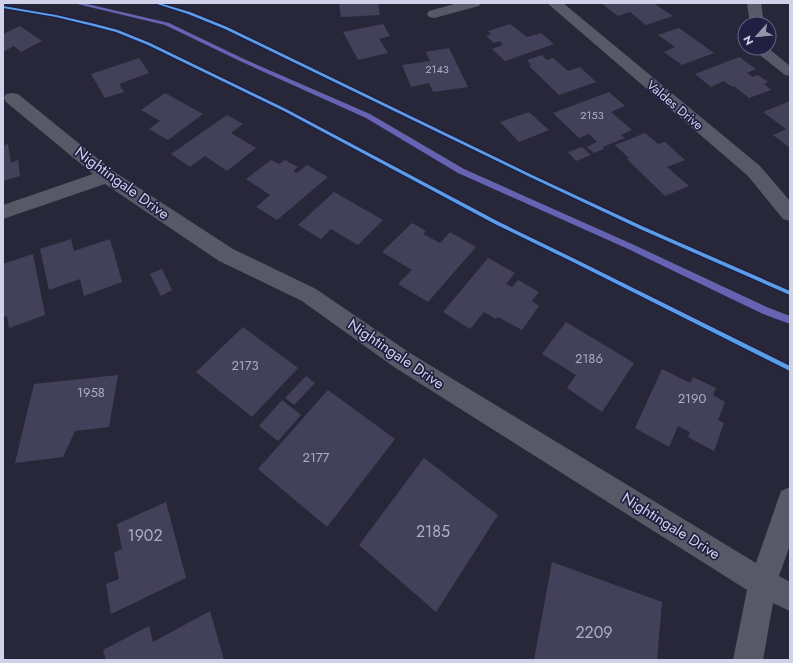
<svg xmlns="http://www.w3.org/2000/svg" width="793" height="663" font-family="Jost,sans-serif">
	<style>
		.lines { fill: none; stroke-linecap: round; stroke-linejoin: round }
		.stream { fill: #6563b2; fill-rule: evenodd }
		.building { fill: #434159 }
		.lane { fill: #585867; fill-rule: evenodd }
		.street { fill: #585867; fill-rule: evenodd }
		.cycleway-casing { stroke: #211f42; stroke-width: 3 }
		.cycleway { fill: #5a9eea; fill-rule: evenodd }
		.labels { text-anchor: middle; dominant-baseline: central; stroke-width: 3.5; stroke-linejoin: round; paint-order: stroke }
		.far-number-label { font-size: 11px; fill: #adaec5 }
		.far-street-label { font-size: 13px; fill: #d0d2e9; stroke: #211f42 }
		.number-label { font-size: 13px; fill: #adaec5 }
		.street-label { font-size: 15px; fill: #d0d2e9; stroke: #211f42 }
		.near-number-label { font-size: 16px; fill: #adaec5 }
	</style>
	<rect width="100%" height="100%" fill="#28273a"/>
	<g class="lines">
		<path class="stream" d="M73 3H83L169 23 246 60 370 114 464 169 632 244 769 308 790 316V324L763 314 626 248 458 173 366 118 242 62 165 25Z"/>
	</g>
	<g class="building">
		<path d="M339 3H378L380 15 341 17Z"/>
		<path d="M601 3H653L673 16 646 25 630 12 618 16Z"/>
		<path d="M383 24 390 36 379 39 388 53 358 60 343 32Z"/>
		<path d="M510 24 527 37 541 33 554 44 505 61 492 49 503 45 500 41 494 43 486 36 491 34 488 31Z"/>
		<path d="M20 26 42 41 21 52 14 46 3 52V34Z"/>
		<path d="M679 28 714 53 682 65 664 52 675 47 658 35Z"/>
		<path d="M449 48 468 87 433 92 429 83 411 87 402 65 430 61 426 52Z"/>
		<path d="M542 55 547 60 553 58 568 71 580 67 596 82 559 95 529 66 531 65 527 60Z"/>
		<path d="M739 57 756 69 747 73 753 77 758 75 768 82 764 84 771 90 749 98 734 86 732 87 724 81 711 87 695 74Z"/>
		<path d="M139 58 149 73 119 84 124 92 105 98 91 74Z"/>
		<path d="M609 92 625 106 611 112 632 130 621 135 625 138 603 147 604 149 594 153 587 147 597 142 589 134 579 138 553 113Z"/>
		<path d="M165 93 203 114 168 140 149 129 160 121 141 110Z"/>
		<path d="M790 101V148L773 135 786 129 763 112Z"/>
		<path d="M529 112 549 130 519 142 500 122Z"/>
		<path d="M227 115 243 124 231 133 256 148 227 171 205 156 190 167 171 154Z"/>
		<path d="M645 133 658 144 665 142 685 160 667 167 689 186 665 196 627 159 629 158 615 145Z"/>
		<path d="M8 144 11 163 18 160 20 176 3 181V146Z"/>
		<path d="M582 147 591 155 576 161 568 152Z"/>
		<path d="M271 160 279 164 285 160 298 167 293 171 297 173 307 165 328 177 277 220 256 207 270 195 246 179Z"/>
		<path d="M334 192 383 220 358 245 331 229 321 239 298 225Z"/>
		<path d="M412 223 426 231 423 234 440 243 450 232 476 247 428 302 398 284 412 270 382 252Z"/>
		<path d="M71 239 74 251 110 239 122 282 84 296 80 279 49 290 40 249Z"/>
		<path d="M33 254 45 315 9 328 7 316 3 317V264Z"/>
		<path d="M488 258 515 273 506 284 512 287 518 280 539 292 532 301 539 306 522 330 498 317 496 319 484 312 470 329 443 312Z"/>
		<path d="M162 269 172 290 161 296 150 274Z"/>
		<path d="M566 322 634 363 602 412 567 388 576 375 542 354Z"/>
		<path d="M243 327 298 368 252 417 196 372Z"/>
		<path d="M662 369 690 383 693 377 716 388 713 395 725 402 718 420 724 423 714 451 688 437 690 432 678 426 669 447 635 428Z"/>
		<path d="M118 375 109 427 75 431 63 457 15 463 34 384Z"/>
		<path d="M306 376 315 383 294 405 285 398Z"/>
		<path d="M328 390 395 439 327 527 258 469Z"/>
		<path d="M282 400 301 415 278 441 259 426Z"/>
		<path d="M424 458 498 515 436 612 359 545Z"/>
		<path d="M166 502 186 578 111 614 106 584 119 579 114 553 122 549 117 524Z"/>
		<path d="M552 562 662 602 657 660H534Z"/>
		<path d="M210 611 224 660H106L103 650 149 626 153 642Z"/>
	</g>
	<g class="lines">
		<path class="lane" d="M756 48H768L790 66V76L785 75 761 56Z"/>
		<g class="street">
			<path d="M458 3H481L479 6 434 18 429 17 427 14 429 11Z"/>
			<path d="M547 3H563L760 166 790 201V221L783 219 748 176Z"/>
			<path d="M747 3H761L764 24H750Z"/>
			<path d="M12 93 18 94 113 171 233 249 316 289 410 353 756 563 781 491 790 487V545L779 576 790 582V611L773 603 763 660H733L747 590 394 367 302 301 219 261 105 184 3 219V205L93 174 6 102 4 98 6 94Z"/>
		</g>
		<g class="cycleway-casing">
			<g id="cycleway">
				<path d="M154 3H159L190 12 227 27 532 175 644 227 790 291V295L640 229 530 177 225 29 188 14Z"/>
				<path d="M3 6 56 15 95 24 118 30 150 43 286 109 499 222 577 260 790 366V371L573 262 495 224 284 111 148 45 116 32 93 26 56 17 3 8Z"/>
			</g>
		</g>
		<use href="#cycleway" class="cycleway"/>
	</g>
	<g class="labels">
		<g class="far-number-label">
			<text x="437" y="69">2143</text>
			<text x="592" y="115">2153</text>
		</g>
		<g class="far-street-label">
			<text transform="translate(675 105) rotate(40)">Valdes Drive</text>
		</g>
		<g class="number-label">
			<text x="589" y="358">2186</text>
			<text x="245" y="365">2173</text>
			<text x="91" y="392">1958</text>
			<text x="692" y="398">2190</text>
			<text x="316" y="457">2177</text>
		</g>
		<g class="street-label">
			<text transform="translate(122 183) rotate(36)">Nightingale Drive</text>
			<text transform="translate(396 354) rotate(34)">Nightingale Drive</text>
			<text transform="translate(671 526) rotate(32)">Nightingale Drive</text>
		</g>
		<g class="near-number-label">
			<text x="433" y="531">2185</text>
			<text x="145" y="535">1902</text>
			<text x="594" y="632">2209</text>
		</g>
	</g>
	<rect width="793" height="663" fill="none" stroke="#d0d2e9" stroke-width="8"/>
	<g transform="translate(757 36) rotate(243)"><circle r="19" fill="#211f42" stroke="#676785"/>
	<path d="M0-3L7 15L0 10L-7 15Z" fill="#9596ac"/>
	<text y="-6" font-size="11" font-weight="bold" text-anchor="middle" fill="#d0d2e9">N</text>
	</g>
</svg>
